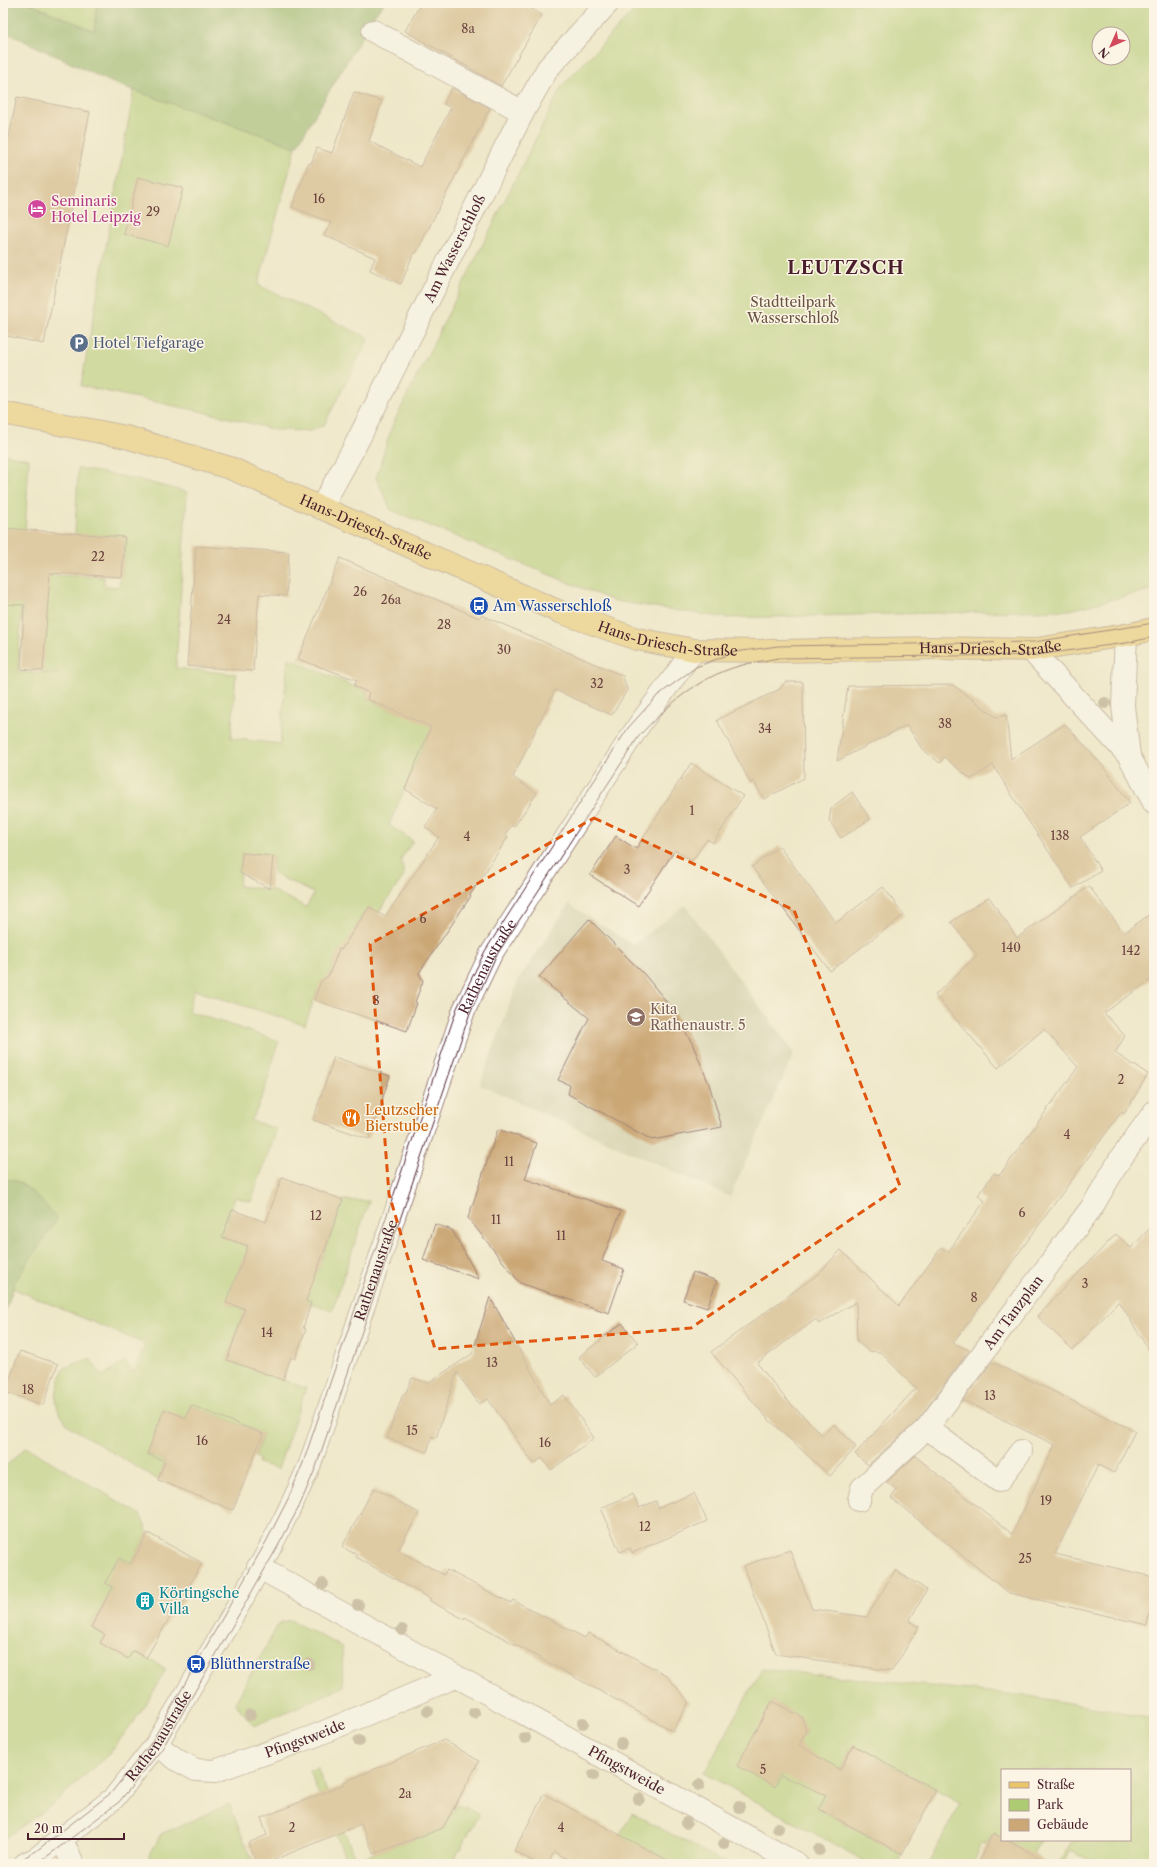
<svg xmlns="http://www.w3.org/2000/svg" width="1157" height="1867" font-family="'Libre Caslon Text',serif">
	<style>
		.built { fill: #ddd8b8 }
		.green { fill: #adcb72; stroke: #7c754e; fill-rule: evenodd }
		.forest { fill: #8aaf64; stroke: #6a6748 }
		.building { fill: #cba776 }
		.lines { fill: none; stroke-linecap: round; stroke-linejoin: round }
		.minor-casing { stroke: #9c837a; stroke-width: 24 }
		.major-casing { stroke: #9c837a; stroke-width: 24 }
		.minor { stroke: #fff; stroke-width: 22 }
		.major { stroke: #ebc669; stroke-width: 22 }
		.tram { stroke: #4a1f2b; stroke-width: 1 }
		.tree { fill: #a5967e }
		.marked { fill: none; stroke: #e0560e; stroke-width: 3; stroke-dasharray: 8 5; stroke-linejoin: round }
		.labels { text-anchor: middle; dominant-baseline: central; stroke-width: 3; stroke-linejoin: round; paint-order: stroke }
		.number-label { font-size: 12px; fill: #6a413e }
		.hotel-label { font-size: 14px; fill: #b23c85; stroke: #fcf5e5; text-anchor: start }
		.street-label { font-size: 14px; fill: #4a1f2b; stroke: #fcf5e5 }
		.park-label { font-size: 14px; fill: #685340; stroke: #fcf5e5 }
		.service-label { font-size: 14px; fill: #4e5e75; stroke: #fcf5e5; text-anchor: start }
		.transit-label { font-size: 14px; fill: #164399; stroke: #fcf5e5; text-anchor: start }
		.education-label { font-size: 14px; fill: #785e54; stroke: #fcf5e5; text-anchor: start }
		.food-label { font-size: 14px; fill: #c56008; stroke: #fcf5e5; text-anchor: start }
		.culture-label { font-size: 14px; fill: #0d838f; stroke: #fcf5e5; text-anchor: start }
		.district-label { font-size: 18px; font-weight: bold; letter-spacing: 1px; fill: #4a1f2b; stroke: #fcf5e5 }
	</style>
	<rect width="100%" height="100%" fill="#fcf5e5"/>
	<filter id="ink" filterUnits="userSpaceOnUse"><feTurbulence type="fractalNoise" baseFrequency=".025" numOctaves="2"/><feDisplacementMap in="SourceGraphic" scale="8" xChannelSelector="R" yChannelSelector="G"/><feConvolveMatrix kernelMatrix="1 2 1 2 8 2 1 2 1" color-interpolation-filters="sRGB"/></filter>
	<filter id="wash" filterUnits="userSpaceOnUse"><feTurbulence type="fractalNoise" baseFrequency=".012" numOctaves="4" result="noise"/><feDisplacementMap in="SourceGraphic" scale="16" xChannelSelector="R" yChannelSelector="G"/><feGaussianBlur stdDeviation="0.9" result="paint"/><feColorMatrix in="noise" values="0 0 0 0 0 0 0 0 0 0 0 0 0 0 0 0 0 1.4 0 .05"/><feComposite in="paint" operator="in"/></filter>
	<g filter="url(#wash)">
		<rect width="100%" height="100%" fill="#efe7c9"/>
		<path class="built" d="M569 904 633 945 685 905 794 1053 730 1197 480 1085 518 981Z"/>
		<g class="green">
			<path d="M28 3H97L94 31Z"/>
			<path d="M641 3H1154V589L1070 610 727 618 614 601 391 510 376 478 392 426 562 86ZM1099 34H1123V58H1099Z"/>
			<path d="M134 90 296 147 258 285 369 338 324 425 310 431 275 430 222 416 81 386Z"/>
			<path d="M3 454 29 459 18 672 60 674 42 673 43 641 45 637 46 622 22 621 26 574 104 577V586L119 587 120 577H122L125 537 75 534 78 468 135 479 187 492 176 668 236 674 231 738 280 744 288 658 367 692V699L395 711 434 721 389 825 413 841 401 859 404 876 378 913 369 907 354 929 382 943 376 962 339 949 329 975 319 991H317L305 1025 194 990 188 1011 279 1041C272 1061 263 1106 250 1120L277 1129 251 1202 235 1197 222 1237 317 1271 343 1200 369 1201 332 1311 237 1276 227 1303 245 1309 227 1360 306 1388 278 1469 258 1463 259 1459 255 1457 263 1434 191 1405 186 1418 164 1410 147 1454 165 1461 158 1480 69 1426C50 1404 55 1394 64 1368L90 1358 102 1376 125 1361 134 1373 145 1344 7 1286 3 1224ZM242 853 273 856 274 874 314 893 306 907 272 890 239 886Z"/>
			<path d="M26 1447 140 1514 148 1533 131 1564 119 1558 113 1587 91 1627 105 1635 100 1643 128 1659 133 1651 166 1669 146 1705 110 1753 53 1804 3 1840V1463L7 1465Z"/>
			<path d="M290 1620 342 1647 343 1687 254 1726 235 1703 279 1623Z"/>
			<path d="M762 1669 1029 1696 1154 1718V1864H1097L1071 1850 1064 1864H1060L1072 1840H1130V1770H1002V1838L993 1833 987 1844 983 1843 972 1864H928L961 1803 853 1745 819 1809 902 1854 897 1864H870L704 1773ZM772 1701C786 1709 802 1715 806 1731L803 1737H802L799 1744 800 1746C793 1760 783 1772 775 1786Z"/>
			<path d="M317 1768 356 1860 443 1828 457 1804 479 1814 452 1864H348L309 1771Z"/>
			<path d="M229 1804 254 1864H145L161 1834Z"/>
			<path d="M632 1813 727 1864H645L620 1835Z"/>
			<path d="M1006 1840H1040L1028 1864 1017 1846Z"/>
		</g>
		<g class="forest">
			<path d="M3 3H28L94 31 97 3H384L374 16 296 147 113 83 3 31Z"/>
			<path d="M3 1179C25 1178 43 1204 58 1218L16 1280 3 1318Z"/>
		</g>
		<g id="blocks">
			<g class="building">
				<path d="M421 3H522L542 15 501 86 405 31Z"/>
				<path d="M452 88 490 108 416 253 414 252 401 284 370 270 375 258 324 235 332 223 292 207 309 163 311 164 317 148 332 153 354 92 382 101 369 141 420 167 451 108 444 104Z"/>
				<path d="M17 97 90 112 44 344 3 335V167Z"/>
				<path d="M138 177 183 188 168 246 124 234Z"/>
				<path d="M3 528 125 537 122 577 50 573 43 671 21 669 24 605 3 604Z"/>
				<path d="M196 546 289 552 286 596 259 594 253 671 187 666Z"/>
				<path d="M340 558 479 618 481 615 623 676 627 690 612 715 555 690 513 777 537 793 514 827 512 825 505 834 508 837 470 895 471 896 419 973 423 981 415 1002 417 1003 407 1031 314 1000 321 981 329 975 339 949 341 950 369 907 385 917 439 837 425 827 437 809 405 789 431 727 367 699 369 693 354 686 357 680 298 659Z"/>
				<path d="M785 682H803L804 778 764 799 753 780 751 784 717 720 780 689Z"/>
				<path d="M953 685 996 717 1006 715 1011 759 1065 724 1103 766 1130 803 1080 837 1101 871 1073 888 1022 811 993 765 971 779 944 757 940 763 922 749 907 725 837 761 848 686Z"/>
				<path d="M691 763 743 796 713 843 707 839 692 861 675 850 638 906 590 875 616 836 636 849Z"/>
				<path d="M852 792 870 819 841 838 829 821 831 808Z"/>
				<path d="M779 846 836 923 883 887 904 915 830 971 752 867Z"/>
				<path d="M242 853 273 856 270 889 240 873Z"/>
				<path d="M1089 886 1124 933 1154 911V977L1104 1013 1125 1036 1115 1053 1148 1074 1124 1114 1122 1111 953 1343 969 1350 918 1420 868 1465 855 1454 916 1388 880 1352 868 1351 857 1341 856 1302 819 1324 816 1319 757 1363 785 1398 822 1435 834 1424 856 1447 830 1476 766 1417 711 1352 818 1274 841 1250 899 1306 941 1248 948 1252 985 1201 978 1195 994 1173 999 1176 1078 1067 1044 1029 998 1068 935 995 977 955 951 922 989 897 1017 938Z"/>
				<path d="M589 919 644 974 670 1006 692 1043 709 1084 722 1127 652 1140 568 1094 570 1085 558 1080 589 1018 539 977Z"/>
				<path d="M334 1057 390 1076 369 1139 313 1120Z"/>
				<path d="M498 1129 537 1143 525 1179 621 1211 602 1261 624 1269 609 1313 520 1283 468 1218Z"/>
				<path d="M282 1177 343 1200 306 1301 311 1303 303 1328 306 1329 295 1359 291 1357 283 1380 227 1360 245 1309 226 1303 248 1246 222 1237 232 1210 266 1222Z"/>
				<path d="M435 1224 452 1230 479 1279 423 1260Z"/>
				<path d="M1154 1224V1359L1119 1301 1073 1350 1037 1316 1116 1234 1131 1248Z"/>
				<path d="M693 1272 717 1281 707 1308 683 1300Z"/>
				<path d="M490 1297 550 1405 564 1395 594 1438 551 1470 542 1458 534 1464 488 1399 479 1404 457 1372 436 1438 432 1436 427 1452 387 1438 403 1394 405 1395 412 1378 428 1383 472 1354Z"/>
				<path d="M622 1323 638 1343 595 1377 579 1357Z"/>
				<path d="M20 1351 58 1364 43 1405 5 1392Z"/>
				<path d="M992 1362 1135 1431 1114 1473 1098 1465 1055 1554 1154 1577V1591L1147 1625 1009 1593 891 1498 897 1490 887 1482 915 1456 1012 1534 1055 1445 963 1400Z"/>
				<path d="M191 1405 263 1434 233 1510 158 1480 165 1461 147 1454 164 1409 186 1418Z"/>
				<path d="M374 1488 419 1513 398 1550 444 1575 447 1570 511 1603 513 1600 585 1638 588 1633 666 1675 689 1702 673 1731 465 1617 464 1619 430 1601 431 1599 356 1557 357 1555 342 1547Z"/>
				<path d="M694 1493 707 1521 632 1553 630 1548 620 1552 601 1508 633 1494 639 1508 656 1501 658 1508Z"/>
				<path d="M148 1533 202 1563 187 1589 190 1590 177 1614 173 1612 146 1658 133 1651 128 1659 100 1643 105 1635 91 1627 113 1587 105 1583 119 1558 131 1564Z"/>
				<path d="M790 1550 812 1609 867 1617 895 1570 927 1590 909 1621 919 1627 892 1671 776 1654 743 1566Z"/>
				<path d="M772 1701 802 1717 806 1731 799 1745 840 1770 853 1745 936 1790 902 1854 819 1809 826 1795 781 1775 775 1787 737 1766Z"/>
				<path d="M444 1740 479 1761 443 1828 374 1854 361 1824 264 1864H257L248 1843 267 1835 261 1818 345 1784 344 1782Z"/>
				<path d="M544 1794 620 1835 675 1864H577L554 1852 548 1864H538L514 1851Z"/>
				<path d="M993 1833 1002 1838V1840H1006L1052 1864H977Z"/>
			</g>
		</g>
	</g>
	<g filter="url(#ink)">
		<use href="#blocks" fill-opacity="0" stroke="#9c837a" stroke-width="1"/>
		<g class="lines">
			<g class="minor-casing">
				<g id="minor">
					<path d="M373 31 523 112"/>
					<path id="s1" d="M321 508 354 448 523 112 548 68 608 3"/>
					<path d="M1126 635 1123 706 1129 756"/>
					<path d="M1031 650 1129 756 1154 803"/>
					<path d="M927 1428 999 1481 1021 1451"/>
					<path id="s2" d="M859 1500 862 1488 927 1428 1092 1207 1119 1161 1154 1112"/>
					<path id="s3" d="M258 1567 797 1864"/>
					<path id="s4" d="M156 1745 179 1761 196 1770 215 1771 312 1737 455 1677"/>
					<path d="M60 1840 68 1852 73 1864"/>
					<path id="s5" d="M25 1864 37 1858 114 1798 156 1745C210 1653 268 1562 310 1464L464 1010 491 954 639 725 694 650"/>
				</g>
			</g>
			<g class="major-casing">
				<g id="major">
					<path id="s6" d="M3 413 126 437 230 468 560 612 637 639 694 650 779 651 934 648 1031 650 1126 635 1154 629"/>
				</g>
			</g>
			<use href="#minor" class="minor"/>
			<use href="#major" class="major"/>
			<g class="tram">
				<path d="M13 1864 36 1851 111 1793 151 1743 267 1540 288 1499 303 1463 457 1008 485 951 628 728 657 696 696 667 735 652 778 646 1034 642 1154 623"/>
				<path d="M37 1864 119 1802 162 1749 278 1546 299 1507 316 1467 470 1013 496 956 639 736C668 705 697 678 739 666 751 662 765 661 778 658L1036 655 1126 643 1154 637"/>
			</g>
		</g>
		<g class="tree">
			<circle cx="1105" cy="703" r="6"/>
			<circle cx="323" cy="1584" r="6"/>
			<circle cx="358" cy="1605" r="6"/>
			<circle cx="402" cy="1630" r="6"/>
			<circle cx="309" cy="1664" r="6"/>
			<circle cx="428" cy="1711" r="6"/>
			<circle cx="474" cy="1713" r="6"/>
			<circle cx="250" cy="1715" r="6"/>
			<circle cx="583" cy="1723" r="6"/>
			<circle cx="525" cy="1738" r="6"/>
			<circle cx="359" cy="1741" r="6"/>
			<circle cx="621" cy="1744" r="6"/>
			<circle cx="594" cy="1775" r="6"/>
			<circle cx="699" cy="1785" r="6"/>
			<circle cx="639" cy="1799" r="6"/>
			<circle cx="739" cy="1807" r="6"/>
			<circle cx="686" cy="1823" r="6"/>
			<circle cx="778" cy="1828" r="6"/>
			<circle cx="724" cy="1844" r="6"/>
			<circle cx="819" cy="1850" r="6"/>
		</g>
	</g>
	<path d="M0 0H1157V1867H0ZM594 818 794 910 900 1186 691 1328 435 1349 389 1194 370 944Z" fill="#efe7c9" fill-opacity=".55" fill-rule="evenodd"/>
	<path class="marked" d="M594 818 794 910 900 1186 691 1328 435 1349 389 1194 370 944Z"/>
	<defs>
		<g id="hotel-disc" transform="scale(1)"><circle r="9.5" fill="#d1479c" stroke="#fcf5e5"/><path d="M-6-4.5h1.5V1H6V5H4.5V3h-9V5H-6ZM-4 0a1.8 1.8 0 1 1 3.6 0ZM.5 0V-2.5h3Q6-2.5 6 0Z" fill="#fff"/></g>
		<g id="parking-disc" transform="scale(1)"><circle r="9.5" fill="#5c6f8a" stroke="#fcf5e5"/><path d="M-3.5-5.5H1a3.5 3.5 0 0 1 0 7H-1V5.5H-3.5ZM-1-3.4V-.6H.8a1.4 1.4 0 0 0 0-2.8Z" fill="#fff"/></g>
		<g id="bus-disc" transform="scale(1)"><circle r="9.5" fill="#1a4fb4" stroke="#fcf5e5"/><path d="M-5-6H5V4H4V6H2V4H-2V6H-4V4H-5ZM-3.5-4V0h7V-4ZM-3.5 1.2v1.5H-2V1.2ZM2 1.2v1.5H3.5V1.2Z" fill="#fff"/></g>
		<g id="school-disc" transform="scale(1)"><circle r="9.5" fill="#8d6e63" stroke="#fcf5e5"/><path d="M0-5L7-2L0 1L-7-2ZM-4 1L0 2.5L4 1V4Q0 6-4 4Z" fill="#fff"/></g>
		<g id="restaurant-disc" transform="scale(1)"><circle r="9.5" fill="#e8710a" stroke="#fcf5e5"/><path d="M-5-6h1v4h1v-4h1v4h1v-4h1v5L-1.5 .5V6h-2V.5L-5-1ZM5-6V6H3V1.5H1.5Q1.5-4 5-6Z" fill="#fff"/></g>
		<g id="building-disc" transform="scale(1)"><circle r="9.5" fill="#0f9aa8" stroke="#fcf5e5"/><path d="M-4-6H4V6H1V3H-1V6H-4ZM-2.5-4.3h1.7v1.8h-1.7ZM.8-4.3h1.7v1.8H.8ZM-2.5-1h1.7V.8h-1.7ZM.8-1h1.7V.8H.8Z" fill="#fff"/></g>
	</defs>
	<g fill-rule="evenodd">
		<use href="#hotel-disc" x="37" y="209"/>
		<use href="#parking-disc" x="79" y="343"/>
		<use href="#bus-disc" x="479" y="606"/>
		<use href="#school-disc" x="636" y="1017"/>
		<use href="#restaurant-disc" x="351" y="1118"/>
		<use href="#building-disc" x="145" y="1601"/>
		<use href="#bus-disc" x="196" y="1664"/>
	</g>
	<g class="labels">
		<g class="number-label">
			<text x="468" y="28">8a</text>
			<text x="319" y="198">16</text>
			<text x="153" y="211">29</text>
			<text x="98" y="556">22</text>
			<text x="360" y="591">26</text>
			<text x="391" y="599">26a</text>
			<text x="224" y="619">24</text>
			<text x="444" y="624">28</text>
			<text x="504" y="649">30</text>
			<text x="597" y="683">32</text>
			<text x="945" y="723">38</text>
			<text x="765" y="728">34</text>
			<text x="692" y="810">1</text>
			<text x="1060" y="835">138</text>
			<text x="467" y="836">4</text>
			<text x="627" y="869">3</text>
			<text x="423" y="918">6</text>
			<text x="1011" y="947">140</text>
			<text x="1131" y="950">142</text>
			<text x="376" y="1000">8</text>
			<text x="1121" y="1079">2</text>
			<text x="1067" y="1134">4</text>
			<text x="509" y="1161">11</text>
			<text x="1022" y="1212">6</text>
			<text x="316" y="1215">12</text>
			<text x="496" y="1219">11</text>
			<text x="561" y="1235">11</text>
			<text x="1085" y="1283">3</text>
			<text x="974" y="1297">8</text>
			<text x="267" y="1332">14</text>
			<text x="492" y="1362">13</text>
			<text x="28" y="1389">18</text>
			<text x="990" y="1395">13</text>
			<text x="412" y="1430">15</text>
			<text x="202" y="1440">16</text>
			<text x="545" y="1442">16</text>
			<text x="1046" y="1500">19</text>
			<text x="645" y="1526">12</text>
			<text x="1025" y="1558">25</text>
			<text x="763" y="1769">5</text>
			<text x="405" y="1793">2a</text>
			<text x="292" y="1827">2</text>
			<text x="561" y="1827">4</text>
		</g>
		<g class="hotel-label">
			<text x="51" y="201">Seminaris<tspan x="51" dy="16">Hotel Leipzig</tspan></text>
		</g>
		<g class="street-label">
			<text stroke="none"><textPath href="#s1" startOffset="292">Am Wasserschloß</textPath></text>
			<text stroke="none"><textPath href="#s6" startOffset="382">Hans-Driesch-Straße</textPath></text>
			<text stroke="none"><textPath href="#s6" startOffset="706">Hans-Driesch-Straße</textPath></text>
			<text stroke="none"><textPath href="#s6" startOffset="1030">Hans-Driesch-Straße</textPath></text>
			<text stroke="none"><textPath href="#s5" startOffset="1028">Rathenaustraße</textPath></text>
			<text stroke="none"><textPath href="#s5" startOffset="704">Rathenaustraße</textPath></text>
			<text stroke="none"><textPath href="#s2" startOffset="245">Am Tanzplan</textPath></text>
			<text stroke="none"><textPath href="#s5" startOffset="188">Rathenaustraße</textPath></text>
			<text stroke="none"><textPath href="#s4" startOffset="162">Pfingstweide</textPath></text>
			<text stroke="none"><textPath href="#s3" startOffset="421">Pfingstweide</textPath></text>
		</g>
		<g class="park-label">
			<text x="793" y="302">Stadtteilpark<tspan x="793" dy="16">Wasserschloß</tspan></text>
		</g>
		<g class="service-label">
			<text x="93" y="343">Hotel Tiefgarage</text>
		</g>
		<g class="transit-label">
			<text x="493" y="606">Am Wasserschloß</text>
			<text x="210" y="1664">Blüthnerstraße</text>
		</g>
		<g class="education-label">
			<text x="650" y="1009">Kita<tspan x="650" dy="16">Rathenaustr. 5</tspan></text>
		</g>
		<g class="food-label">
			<text x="365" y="1110">Leutzscher<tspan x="365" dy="16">Bierstube</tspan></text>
		</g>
		<g class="culture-label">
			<text x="159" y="1593">Körtingsche<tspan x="159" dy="16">Villa</tspan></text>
		</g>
		<g class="district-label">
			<text x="846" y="268">LEUTZSCH</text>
		</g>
	</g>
	<rect width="1157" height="1867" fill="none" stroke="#fcf5e5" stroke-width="16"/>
	<rect x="1001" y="1769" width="130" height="72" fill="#fcf5e5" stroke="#b59f9b"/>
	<rect x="1009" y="1782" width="20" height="6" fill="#ebc669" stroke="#b59f9b"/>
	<text x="1037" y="1789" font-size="12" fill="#4a1f2b">Straße</text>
	<rect x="1009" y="1799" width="20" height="12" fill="#adcb72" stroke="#b59f9b"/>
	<text x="1037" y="1809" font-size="12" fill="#4a1f2b">Park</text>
	<rect x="1009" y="1819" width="20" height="12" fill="#cba776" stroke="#b59f9b"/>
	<text x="1037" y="1829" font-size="12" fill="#4a1f2b">Gebäude</text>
	<g transform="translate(1111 46) rotate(225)"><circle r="19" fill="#fcf5e5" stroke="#b59f9b"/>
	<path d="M0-3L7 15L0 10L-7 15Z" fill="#d1495b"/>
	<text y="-6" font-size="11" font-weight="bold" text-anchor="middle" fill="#4a1f2b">N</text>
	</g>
	<path d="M28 1833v6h96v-6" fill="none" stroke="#4a1f2b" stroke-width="2"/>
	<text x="34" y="1833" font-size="12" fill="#4a1f2b" stroke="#fcf5e5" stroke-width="3" paint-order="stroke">20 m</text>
</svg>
